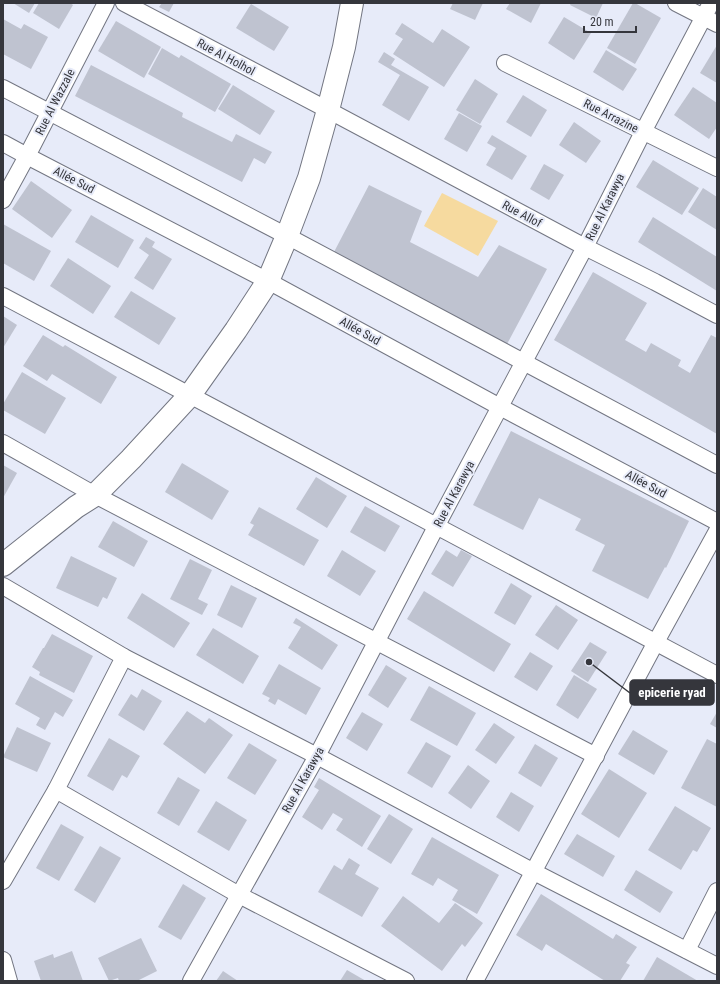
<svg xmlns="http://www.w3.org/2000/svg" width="720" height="984" font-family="'Roboto Condensed',sans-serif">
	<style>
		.green { fill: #f6da9f }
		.building { fill: #bfc3d0 }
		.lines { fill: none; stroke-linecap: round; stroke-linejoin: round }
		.street-casing { stroke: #737682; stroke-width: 18 }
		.secondary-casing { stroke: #737682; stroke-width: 24 }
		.street { stroke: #fff; stroke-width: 16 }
		.secondary { stroke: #fff; stroke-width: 22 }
		.labels { text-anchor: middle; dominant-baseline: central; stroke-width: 4; stroke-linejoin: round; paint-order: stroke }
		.street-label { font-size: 12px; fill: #35363c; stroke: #e7ebf9 }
		.leader { fill: none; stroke: #35363c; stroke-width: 1.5 }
		.callout-dot { fill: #35363c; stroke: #e7ebf9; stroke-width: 1.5 }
		.callout { fill: #35363c; stroke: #35363c; stroke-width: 1.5 }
		.callout-label { font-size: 13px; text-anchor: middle; font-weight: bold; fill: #fff }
	</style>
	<rect width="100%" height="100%" fill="#e7ebf9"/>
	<path class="green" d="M442 193 498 221 478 256 424 226Z"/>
	<g class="building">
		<path d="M13 3H35L29 13Z"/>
		<path d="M39 3H70L73 5 59 29 33 13Z"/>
		<path d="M162 3H174L169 12 159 7Z"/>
		<path d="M453 3H483L475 20 450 9Z"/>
		<path d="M510 3H541L531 23 506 9Z"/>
		<path d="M571 3H603L596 18 570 5Z"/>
		<path d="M633 3H635L661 18 635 64 607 48Z"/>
		<path d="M251 4 289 27 274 51 236 28Z"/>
		<path d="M564 17 591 33 574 60 548 43Z"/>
		<path d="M3 19 21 29 24 24 48 37 31 69 3 54Z"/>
		<path d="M116 21 161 47 144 78 98 51Z"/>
		<path d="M402 23 433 43 442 29 470 47 444 87 393 54 403 39 395 34Z"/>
		<path d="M717 45V83L700 73Z"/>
		<path d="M162 48 179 58 181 55 231 84 215 112 148 74Z"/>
		<path d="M606 50 637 69 623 91 593 72Z"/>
		<path d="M384 52 395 59 391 65 429 87 409 121 382 105 400 75 378 62Z"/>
		<path d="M91 65 183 113 182 117 232 142 236 134 272 152 265 164 254 158 242 182 75 96Z"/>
		<path d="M475 79 498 94 480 124 456 110Z"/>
		<path d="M233 85 275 111 260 135 218 109Z"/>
		<path d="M693 87 717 103V127L709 139 674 115Z"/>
		<path d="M523 95 547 110 531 137 506 122Z"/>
		<path d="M459 113 482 126 467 152 444 139Z"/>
		<path d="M574 122 601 141 586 163 559 145Z"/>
		<path d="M492 135 527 156 512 180 486 165 496 148 487 143Z"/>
		<path d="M653 160 699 188 682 215 636 187Z"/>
		<path d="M544 164 564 175 549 200 530 189Z"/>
		<path d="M31 181 72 210 52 238 12 209Z"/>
		<path d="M369 185 422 211 410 242 478 277 499 245 547 269 507 344 334 252Z"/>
		<path d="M703 188 717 197V230L688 212Z"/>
		<path d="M91 215 134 240 118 268 75 242Z"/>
		<path d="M653 217 717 257V291L638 242Z"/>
		<path d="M3 224 51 251 34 281 3 263Z"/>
		<path d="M146 237 155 242 152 247 172 259 153 290 134 278 149 255 139 248Z"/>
		<path d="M68 258 111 286 93 314 50 286Z"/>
		<path d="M593 272 647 303 625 340 646 352 651 343 681 360 678 366 690 373 711 335 717 338V434L554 340Z"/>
		<path d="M131 291 176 318 159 345 114 317Z"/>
		<path d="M3 316 17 325 3 348Z"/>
		<path d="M43 335 63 347 65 345 117 377 101 404 52 374 47 381 23 366Z"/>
		<path d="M22 372 66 398 45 434 3 410V404Z"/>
		<path d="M511 431 689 521 666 568 665 567 648 599 592 571 605 545 575 530 581 519 539 498 523 530 473 505Z"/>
		<path d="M182 463 229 491 212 520 165 492Z"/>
		<path d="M3 465 17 473 3 498Z"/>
		<path d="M316 477 347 496 327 528 296 509Z"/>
		<path d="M365 506 400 526 385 552 350 532Z"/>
		<path d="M259 507 319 540 304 566 248 535 254 525 250 523Z"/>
		<path d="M113 521 148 541 134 567 98 547Z"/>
		<path d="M342 550 376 571 360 596 327 576Z"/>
		<path d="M446 550 457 557 461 550 472 556 453 587 431 574Z"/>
		<path d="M71 556 117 578 107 599 103 597 98 607 56 588Z"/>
		<path d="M190 559 212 570 198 599 208 604 202 615 170 599Z"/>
		<path d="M511 583 532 596 515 625 494 613Z"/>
		<path d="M231 585 257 598 242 628 217 615Z"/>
		<path d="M424 591 511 644 494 672 407 619Z"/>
		<path d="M142 593 190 623 174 648 127 618Z"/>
		<path d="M556 605 578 620 558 650 535 635Z"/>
		<path d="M296 618 338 645 322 670 288 648 301 627 293 623Z"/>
		<path d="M213 628 259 656 243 684 196 655Z"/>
		<path d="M52 634 93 656 74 693 39 675 40 672 32 667 43 648H44Z"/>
		<path d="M590 642 607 652 588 682 571 671Z"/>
		<path d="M530 652 553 666 537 691 514 677Z"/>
		<path d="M279 664 321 688 306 715 278 699 275 705 268 701 270 698 262 694Z"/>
		<path d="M386 665 407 678 388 708 368 695Z"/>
		<path d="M574 675 597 689 578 719 556 705Z"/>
		<path d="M30 676 73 700 63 717 55 712 45 730 36 725 40 718 15 704Z"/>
		<path d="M429 686 476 713 457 746 410 720Z"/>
		<path d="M142 689 162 701 144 731 118 715 131 694 137 698Z"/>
		<path d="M187 711 205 723 209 718 233 735 205 774 163 744Z"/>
		<path d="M362 712 383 724 367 751 346 738Z"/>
		<path d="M717 712V728L710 724Z"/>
		<path d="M494 723 515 737 496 764 475 750Z"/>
		<path d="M17 727 51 743 37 772 3 757Z"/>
		<path d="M633 730 668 751 654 775 618 754Z"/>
		<path d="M109 738 140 756 127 778 122 775 113 791 87 776Z"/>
		<path d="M707 739 717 744V807L681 788Z"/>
		<path d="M426 742 451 756 432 788 407 773Z"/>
		<path d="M249 743 277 760 255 795 227 778Z"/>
		<path d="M535 744 558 758 541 787 518 773Z"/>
		<path d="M468 765 490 781 471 809 448 793Z"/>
		<path d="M609 769 647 793 619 838 581 814Z"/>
		<path d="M178 777 200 790 179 826 157 813Z"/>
		<path d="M319 778 381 816 362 847 336 830 343 819 333 813 322 830 302 817 319 790 314 787Z"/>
		<path d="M511 792 534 806 519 832 496 817Z"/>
		<path d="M216 801 247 820 229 851 197 832Z"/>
		<path d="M675 806 711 828 697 852 693 850 681 870 648 850Z"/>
		<path d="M389 814 413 829 391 864 367 849Z"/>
		<path d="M61 824 84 837 59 881 36 868Z"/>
		<path d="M577 834 615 856 603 877 564 854Z"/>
		<path d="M432 837 499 875 477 914 452 900 458 890 438 878 433 886 411 874Z"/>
		<path d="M100 846 121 858 95 903 74 890Z"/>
		<path d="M349 858 360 865 355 874 379 888 362 917 318 892 334 865 342 870Z"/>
		<path d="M636 870 673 892 660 913 624 890Z"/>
		<path d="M183 884 206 898 181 940 158 927Z"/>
		<path d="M541 894 613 939 616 934 637 947 626 963 630 965 620 981H605L546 944 542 951 516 935Z"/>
		<path d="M403 896 439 923 455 903 483 923 465 947 462 944 442 971 381 926Z"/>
		<path d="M141 938 157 971 137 981H119L118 978 109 981 98 958Z"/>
		<path d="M72 951 83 981H41L34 961 53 954 54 958Z"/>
		<path d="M657 957 698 981H643Z"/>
		<path d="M347 970 366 981H340Z"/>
		<path d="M223 971 238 981H216Z"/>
	</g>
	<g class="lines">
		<g class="street-casing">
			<g id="street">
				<path d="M124 3 328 110 585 247 655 282 717 315"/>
				<path d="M676 3 717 24"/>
				<path d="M505 63 717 168"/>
				<path d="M3 88 287 236 717 465"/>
				<path d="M3 143 27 156 268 281 500 407 717 522"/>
				<path d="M3 200 27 156 106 3"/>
				<path d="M3 296 717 675"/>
				<path d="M3 443 95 495 596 756"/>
				<path d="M3 586 124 657 317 756 534 872 717 966"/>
				<path d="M56 790 239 895 406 981"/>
				<path d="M3 881 56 790 124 657"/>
				<path d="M687 950 717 891"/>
				<path d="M3 960 9 981"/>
				<path d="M191 981 317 756 437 525 585 247 643 132 711 3"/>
				<path d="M475 981 656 642 717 531"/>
			</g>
		</g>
		<g class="secondary-casing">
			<path id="secondary" d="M3 565 76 507 95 495 131 459 190 395 236 330 268 281 287 236 309 178 328 110 344 47 352 3"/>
		</g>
		<use href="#street" class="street"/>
		<use href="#secondary" class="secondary"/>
	</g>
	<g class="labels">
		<g class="street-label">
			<text transform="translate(226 57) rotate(28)">Rue Al Holhol</text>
			<text transform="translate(55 102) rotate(-63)">Rue Al Wazzale</text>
			<text transform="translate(611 116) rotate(27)">Rue Arrazine</text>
			<text transform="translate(74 180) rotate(27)">Allée Sud</text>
			<text transform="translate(605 207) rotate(-64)">Rue Al Karawya</text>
			<text transform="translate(522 214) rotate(28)">Rue Allof</text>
			<text transform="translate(360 331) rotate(29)">Allée Sud</text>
			<text transform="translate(646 484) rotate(28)">Allée Sud</text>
			<text transform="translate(454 494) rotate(-62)">Rue Al Karawya</text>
			<text transform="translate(303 780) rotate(-61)">Rue Al Karawya</text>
		</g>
	</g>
	<path class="leader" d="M589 662L630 693"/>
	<circle class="callout-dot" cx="589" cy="662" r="4"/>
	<rect class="callout" x="630" y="680" width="84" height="25" rx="4"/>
	<g class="callout-label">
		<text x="672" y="697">epicerie ryad</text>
	</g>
	<rect width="720" height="984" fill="none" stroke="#35363c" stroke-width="8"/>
	<path d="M584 26v6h52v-6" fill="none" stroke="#35363c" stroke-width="2"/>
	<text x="590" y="26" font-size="12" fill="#35363c" stroke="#e7ebf9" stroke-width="3" paint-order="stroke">20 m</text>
</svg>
